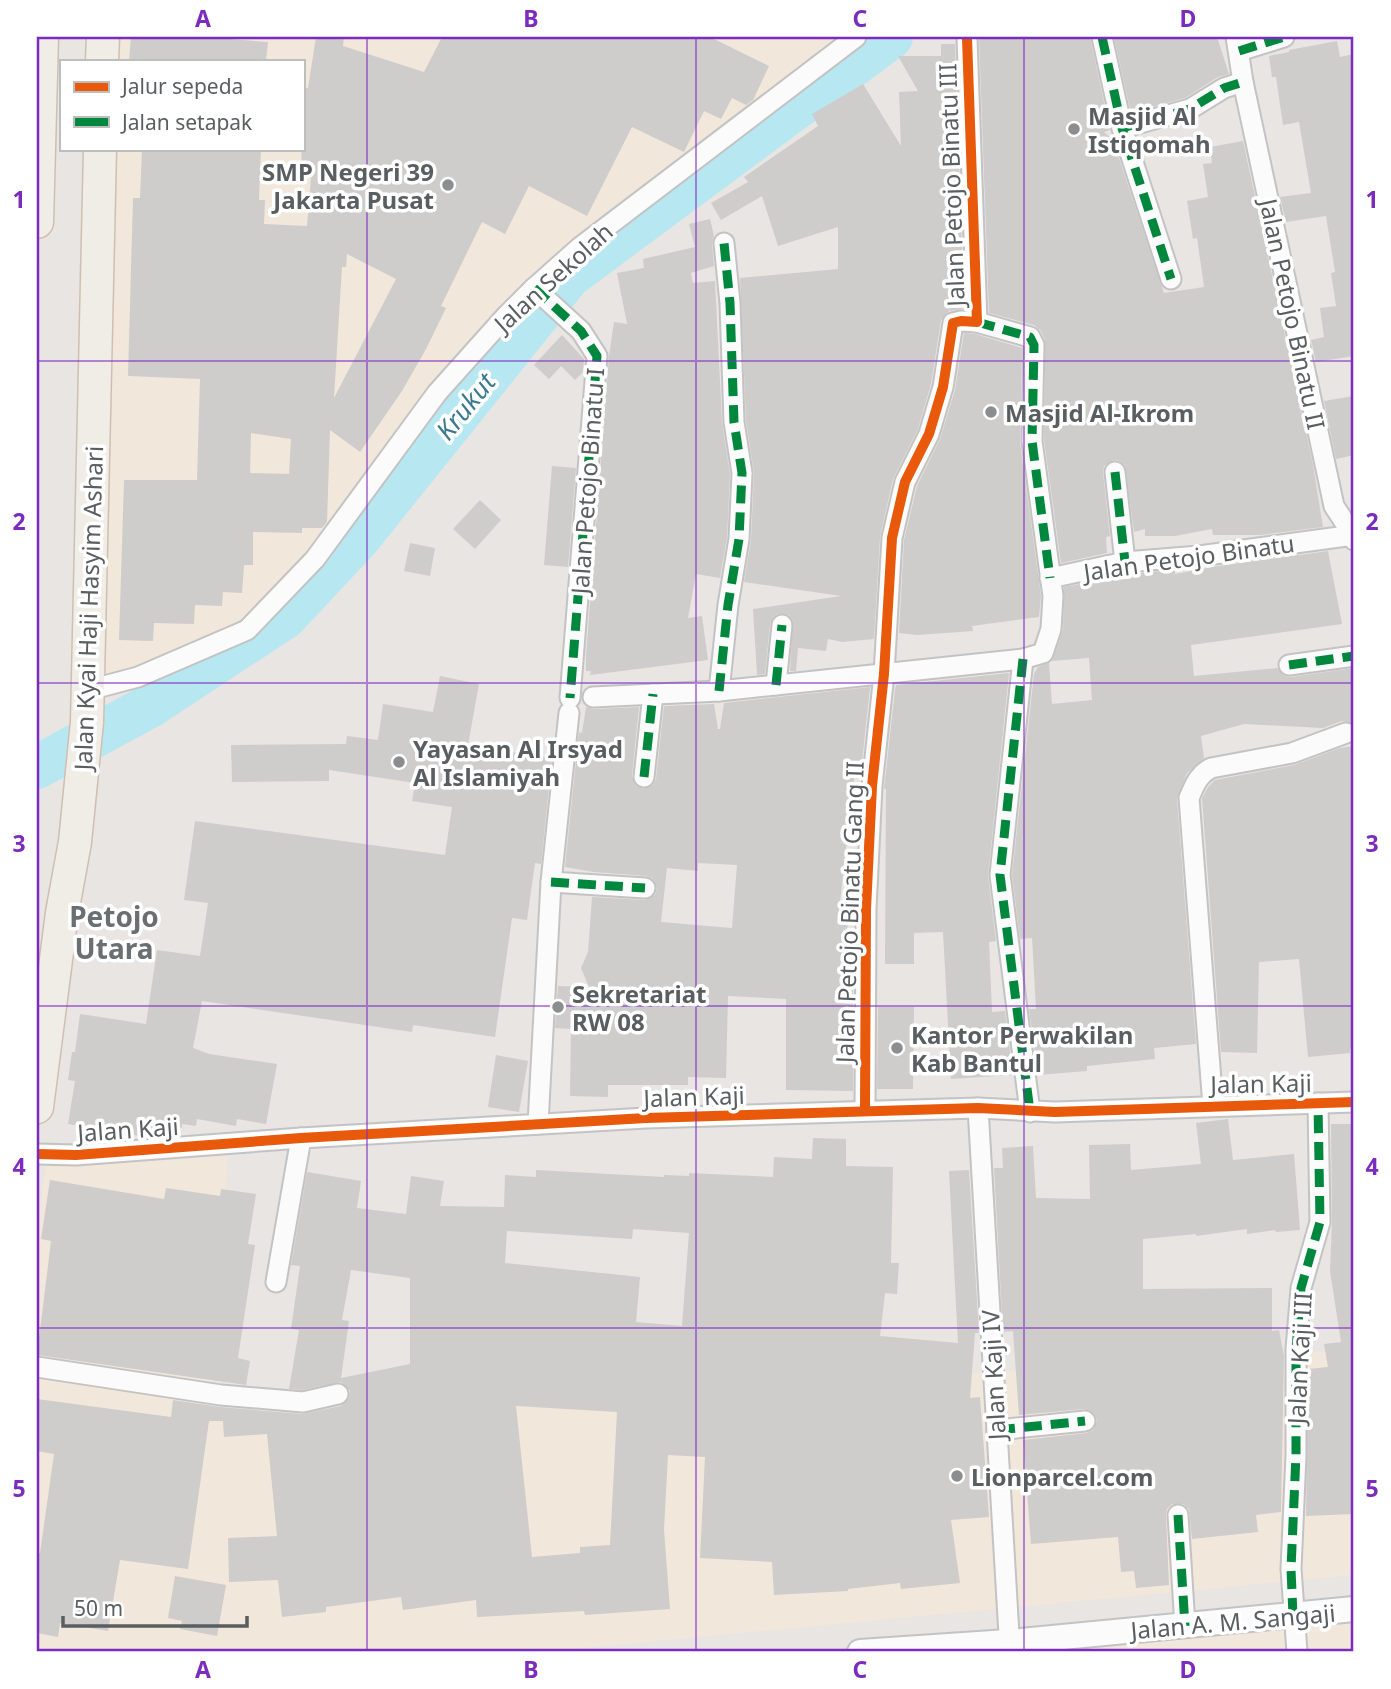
<svg xmlns="http://www.w3.org/2000/svg" width="1391" height="1689" font-family="'Noto Sans',sans-serif">
	<style>
		.commercial { fill: #f2e7db }
		.lines { fill: none; stroke-linecap: round; stroke-linejoin: round }
		.river { stroke: #b7e8f2; stroke-width: 44 }
		.building { fill: #cfcccc; fill-rule: evenodd }
		.minor-casing { stroke: #c4c3c3; stroke-width: 23 }
		.tertiary-casing { stroke: #c4c3c3; stroke-width: 28 }
		.primary-casing { stroke: #cfbfb2; stroke-width: 35 }
		.minor { stroke: #fcfbfb; stroke-width: 19 }
		.tertiary { stroke: #fcfbfb; stroke-width: 24 }
		.primary { stroke: #f0ece6; stroke-width: 32 }
		.quiet { stroke: #00873e; stroke-width: 9; stroke-dasharray: 18 9; stroke-linecap: butt }
		.cycleway-casing { stroke: #fff; stroke-width: 15 }
		.cycleway { stroke: #e8590c; stroke-width: 10 }
		.grid { fill: none; stroke: #7b2cbf; stroke-width: 2; stroke-opacity: 0.55 }
		.poi-dot { fill: #8b8d8e; stroke: #fff; stroke-width: 2.5 }
		.labels { text-anchor: middle; dominant-baseline: central; stroke-width: 7; stroke-linejoin: round; paint-order: stroke }
		.poi-label { font-size: 24px; font-weight: bold; fill: #595e60; stroke: #fff; text-anchor: start }
		.street-label { font-size: 24px; fill: #595e60; stroke: #fff }
		.water-label { font-size: 26px; font-style: italic; fill: #3a7a8f; stroke: #fff }
		.quarter-label { font-size: 28px; font-weight: bold; fill: #6a7072; stroke: #fff }
		.neatline { fill: none; stroke: #7b2cbf; stroke-width: 2.5 }
		.grid-label { font-size: 23px; text-anchor: middle; font-weight: bold; fill: #7b2cbf }
	</style>
	<rect width="100%" height="100%" fill="#e8e5e3"/>
	<g class="commercial">
		<path d="M37 37H45L37 379Z"/>
		<path d="M108 37H864L552 276 356 515 262 610 90 706 105 149H303V61H107Z"/>
		<path d="M228 1156 211 1420 1354 1350V1575L540 1652H37V1232L46 1165Z"/>
		<path d="M1354 1607V1652H874Z"/>
	</g>
	<g class="lines">
		<path class="river" d="M37 767 148 707 285 617 358 539 569 276 891 37"/>
	</g>
	<g class="building">
		<path d="M131 37H203L268 42 266 61H129Z"/>
		<path d="M316 37H344L343 46 424 72 442 37H710L769 66 753 100 746 105 732 98 721 119 704 111 684 152 632 127 587 216 529 186 505 234 482 222 441 306 446 308 426 349 402 391 360 452 330 430 327 522 322 528H302V533L253 532V565H244L242 593 223 592 222 606 195 605 194 624 154 623 153 641 119 640 124 480H197L200 379 128 376 133 198H140L142 149H261L259 200H265L264 224 307 226 311 178 301 177 303 88H308ZM347 254 396 279 334 398 342 267H346ZM251 433 291 439 289 474 250 473Z"/>
		<path d="M979 37H1090L1110 130 1104 132 1113 140 1164 293 1204 287 1197 238 1193 239 1187 201 1208 197 1203 164 1212 163 1210 147 1243 141 1313 465 1323 527 1261 535H1213L1212 529 1175 536H1145V529L1134 532 1125 465 1119 461 1113 460 1104 466 1103 473 1110 536 1106 537 1107 553 1061 563 1044 440 1045 340 1041 331 1034 325 989 313Z"/>
		<path d="M1114 37H1217L1229 74 1218 77 1185 98 1131 113Z"/>
		<path d="M1337 41 1340 57 1354 54V356L1316 362 1311 340 1324 337 1320 308 1336 306 1331 273 1335 272 1326 216 1286 222 1280 197 1311 193 1299 122 1283 125 1276 77H1272L1269 56 1289 52V50Z"/>
		<path d="M941 44H955L964 309 949 311 941 320 931 384 918 429 893 479 880 537 874 639 842 642 828 639 826 651 798 648 796 671H790L793 621 789 615 778 614 773 617 770 624 765 674 757 675 753 609 841 596 744 582 751 540 754 473 746 421 740 278 838 269V227L778 246 762 196 721 220 711 203 748 182 744 177 818 126 812 114 863 84 901 146 899 92 918 91 898 56H941Z"/>
		<path d="M710 219 714 236 712 244 714 266 691 273 693 283 715 281 722 422 730 474 727 538 720 578 696 574 688 618 702 616 708 660 590 675 591 671H586V656L609 356 614 322 627 324 617 273 644 268 643 259 695 247 689 224Z"/>
		<path d="M964 333 975 334 1022 348 1020 442 1041 596 1039 617 972 626 973 631 917 635 899 633 904 540 917 486 940 439 955 390Z"/>
		<path d="M562 335 584 359 583 372 575 380 561 366 549 379 534 365Z"/>
		<path d="M1354 396V455L1336 459 1324 401Z"/>
		<path d="M552 466 576 468 568 567 544 565Z"/>
		<path d="M480 500 501 520 475 549 453 529Z"/>
		<path d="M410 543 435 548 430 576 404 571Z"/>
		<path d="M1328 551 1342 624 1191 645 1194 676 1277 668 1284 676 1291 677 1354 668V724L1342 721 1323 728 1244 724 1201 736 1204 758 1187 773 1177 799 1196 1044 1154 1048 1155 1059 1087 1066V1071L1038 1075 1029 1009H1036L1032 938 1020 939 1012 875 1034 674 1038 667 1049 663 1052 704 1092 700 1089 658 1052 661 1063 630 1064 587 1137 573 1175 570V574L1218 566Z"/>
		<path d="M1009 673 988 876 996 941 989 942 992 1012 1005 1011 1013 1075 951 1079 943 932 914 933V964H885L886 789H884L895 690 896 685Z"/>
		<path d="M440 676 479 684 468 745 552 758 541 864 535 863 527 920 512 918 495 1037 413 1025 412 1032 202 1001 193 1048 209 1054 277 1064 266 1124 237 1119 236 1126 197 1119 196 1126 182 1124V1128L160 1124 159 1129 141 1126 140 1136 68 1124 75 1081 68 1080 72 1052H75L80 1014 146 1024 157 950 200 956 208 903 184 900 195 821 445 855 452 807 412 801 415 783 329 770V781L232 782 231 745 346 744 347 736 378 740 383 704 433 712Z"/>
		<path d="M870 687 862 762H856L838 919 848 921 842 972 853 973V1091L786 1090V999L728 996 726 1078 688 1077V1085H608V1097L570 1096 571 1029 555 1028 558 986 589 987 581 968 588 952 592 897 645 900 655 895 657 888 652 878 646 876 594 872 565 867 579 732 582 733 586 707 594 709 639 707 632 776 636 786 643 789 653 785 656 779 664 706 714 704 718 729H720L724 703ZM698 863 737 865 732 928 661 922 667 868 698 871Z"/>
		<path d="M1354 746V1049H1350V1053L1308 1057 1299 959 1259 962 1257 1053 1221 1052 1202 798 1208 787 1215 780 1294 765 1340 748Z"/>
		<path d="M878 1007H914L913 1089H877Z"/>
		<path d="M496 1055 528 1061 519 1112 488 1107Z"/>
		<path d="M1228 1119 1233 1160 1294 1154 1300 1230 1276 1232 1275 1230 1247 1234V1229L1196 1236V1234L1143 1239V1289L1272 1288V1331L1279 1330 1284 1356 1281 1512 1256 1515 1258 1532 1192 1539 1189 1509 1183 1504H1172L1167 1509 1166 1516 1169 1585 1136 1588 1134 1571 1121 1572 1118 1537 1031 1544 1023 1440 1087 1433 1093 1430 1097 1420 1094 1413 1084 1409 1019 1415 1013 1331 1003 1332 994 1168H1003L1002 1148 1033 1146 1036 1198 1090 1199 1089 1145 1130 1144 1131 1170 1201 1164 1196 1123Z"/>
		<path d="M1331 1124H1354V1514L1306 1516 1308 1369 1328 1367 1324 1344 1341 1342 1330 1271 1332 1222Z"/>
		<path d="M813 1138 846 1139V1166L893 1167 891 1263H899L897 1294 885 1293 880 1336 958 1343 949 1171 969 1170 979 1333H975L970 1398 980 1397 989 1517 951 1520 960 1583 901 1589 900 1583 848 1589V1591L774 1595 772 1562 700 1558 705 1457 668 1455 664 1530 670 1609 585 1615 584 1611 477 1617 476 1600 403 1610 401 1597 326 1607V1612L282 1617 278 1580 229 1582 228 1538 277 1536 267 1434 224 1437 223 1421H209L188 1569 120 1560 108 1631 60 1623 58 1637 37 1633V1553H40L54 1454 37 1451V1399L171 1417 173 1400 220 1407 302 1414 341 1406 349 1398 350 1391 341 1382 302 1390 289 1389 299 1330 291 1329 300 1266 291 1265 307 1172 361 1181 357 1208 406 1214 411 1176 444 1181 440 1206 504 1207 505 1175 536 1177V1170L664 1177V1175L689 1176V1173L773 1177 774 1157 812 1159ZM633 1229 689 1233 682 1326 636 1322 640 1277 505 1263 507 1231 632 1239ZM351 1270 410 1278V1364L341 1378 349 1321 342 1320ZM516 1406 617 1412 610 1545 580 1547V1553L532 1557Z"/>
		<path d="M50 1180 164 1199 166 1188 220 1196 221 1189 256 1194 248 1244 255 1245 238 1358 250 1361 246 1385 37 1355 51 1241 41 1239Z"/>
		<path d="M175 1576 226 1585 217 1636 180 1629 182 1621 168 1618Z"/>
	</g>
	<g class="lines">
		<g class="minor-casing">
			<g id="minor">
				<path d="M1102 37 1122 128 1171 279"/>
				<path d="M1236 37 1243 82 1334 506 1353 535 1354 540"/>
				<path d="M1239 51 1284 37"/>
				<path d="M1122 128 1190 109 1224 88 1243 82"/>
				<path d="M534 288 581 331 597 356 570 698"/>
				<path d="M1115 472 1125 562"/>
				<path d="M1050 578 1125 562 1199 556 1354 535"/>
				<path d="M1023 659 1000 875 1030 1112"/>
				<path d="M1289 665 1354 656"/>
				<path d="M776 685 782 625"/>
				<path d="M89 690 138 677 247 630 315 559 437 393 505 317 534 288 579 248 856 37"/>
				<path d="M719 691 728 605 739 539 742 473 734 422 730 303 724 243"/>
				<path d="M593 697 719 691 1023 659 1043 653 1051 629 1053 596 1032 441 1034 345 1030 337 977 322"/>
				<path d="M644 777 653 694"/>
				<path d="M551 882 645 888"/>
				<path d="M1213 1106 1189 798C1195 784 1198 775 1211 768L1292 753 1346 733"/>
				<path d="M978 1108 1010 1652"/>
				<path d="M865 1110 866 909 872 786 884 674 892 538 905 482 929 434 943 387 953 323 961 321 977 322 967 38"/>
				<path d="M538 1124 551 882 569 713"/>
				<path d="M37 1154 76 1155 301 1138 646 1118 978 1108 1055 1112 1354 1102"/>
				<path d="M276 1282 301 1138"/>
				<path d="M37 1367 221 1395 303 1402 338 1394"/>
				<path d="M997 1430 1085 1421"/>
				<path d="M1178 1515 1185 1626"/>
				<path d="M1297 1652 1291 1569 1296 1455V1349L1301 1288 1320 1222 1318 1103"/>
			</g>
		</g>
		<g class="tertiary-casing">
			<path id="tertiary" d="M860 1652 1021 1641 1354 1609"/>
		</g>
		<g class="primary-casing">
			<g id="primary">
				<path d="M102 61 103 37"/>
				<path d="M37 222 42 37"/>
				<path d="M37 1107 62 913 75 842 87 722 100 149"/>
			</g>
		</g>
		<use href="#minor" class="minor"/>
		<use href="#tertiary" class="tertiary"/>
		<use href="#primary" class="primary"/>
		<g class="quiet">
			<path d="M1102 37 1122 128 1171 279"/>
			<path d="M1239 51 1284 37"/>
			<path d="M1122 128 1190 109 1224 88 1243 82"/>
			<path d="M534 288 581 331 597 356 570 698"/>
			<path d="M977 322 1030 337 1034 345 1032 441 1050 578"/>
			<path d="M1115 472 1125 562"/>
			<path d="M1023 659 1000 875 1030 1112"/>
			<path d="M1289 665 1354 656"/>
			<path d="M776 685 782 625"/>
			<path d="M719 691 728 605 739 539 742 473 734 422 730 303 724 243"/>
			<path d="M644 777 653 694"/>
			<path d="M551 882 645 888"/>
			<path d="M997 1430 1085 1421"/>
			<path d="M1178 1515 1185 1626"/>
			<path d="M1293 1616 1291 1569 1296 1455V1349L1301 1288 1320 1222 1318 1103"/>
		</g>
		<g class="cycleway-casing">
			<g id="cycleway">
				<path d="M865 1110 866 909 872 786 884 674 892 538 905 482 929 434 943 387 953 323 961 321 977 322 967 38"/>
				<path d="M37 1154 76 1155 301 1138 646 1118 978 1108 1055 1112 1354 1102"/>
			</g>
		</g>
		<use href="#cycleway" class="cycleway"/>
	</g>
	<path class="grid" d="M367 37V1652M696 37V1652M1024 37V1652M37 361H1354M37 683H1354M37 1006H1354M37 1328H1354"/>
	<g class="poi-dot">
		<circle cx="1074" cy="129" r="7"/>
		<circle cx="448" cy="185" r="7"/>
		<circle cx="991" cy="412" r="7"/>
		<circle cx="399" cy="762" r="7"/>
		<circle cx="558" cy="1007" r="7"/>
		<circle cx="897" cy="1048" r="7"/>
		<circle cx="957" cy="1476" r="7"/>
	</g>
	<g class="labels">
		<g class="poi-label">
			<text x="1088" y="115">Masjid Al<tspan x="1088" dy="28">Istiqomah</tspan></text>
			<text x="434" y="171" text-anchor="end">SMP Negeri 39<tspan x="434" dy="28">Jakarta Pusat</tspan></text>
			<text x="1005" y="412">Masjid Al-Ikrom</text>
			<text x="413" y="748">Yayasan Al Irsyad<tspan x="413" dy="28">Al Islamiyah</tspan></text>
			<text x="572" y="993">Sekretariat<tspan x="572" dy="28">RW 08</tspan></text>
			<text x="911" y="1034">Kantor Perwakilan<tspan x="911" dy="28">Kab Bantul</tspan></text>
			<text x="971" y="1476">Lionparcel.com</text>
		</g>
		<g class="street-label">
			<text transform="translate(951 185) rotate(-92)">Jalan Petojo Binatu III</text>
			<text transform="translate(553 277) rotate(-42)">Jalan Sekolah</text>
			<text transform="translate(1293 314) rotate(78)">Jalan Petojo Binatu II</text>
			<text transform="translate(587 481) rotate(-86)">Jalan Petojo Binatu I</text>
			<text transform="translate(1189 557) rotate(-8)">Jalan Petojo Binatu</text>
			<text transform="translate(88 608) rotate(-88)">Jalan Kyai Haji Hasyim Ashari</text>
			<text transform="translate(849 912) rotate(-88)">Jalan Petojo Binatu Gang II</text>
			<text transform="translate(1261 1083) rotate(-1)">Jalan Kaji</text>
			<text transform="translate(694 1096) rotate(-2)">Jalan Kaji</text>
			<text transform="translate(128 1129) rotate(-4)">Jalan Kaji</text>
			<text transform="translate(1299 1358) rotate(-87)">Jalan Kaji III</text>
			<text transform="translate(993 1375) rotate(-93)">Jalan Kaji IV</text>
			<text transform="translate(1233 1621) rotate(-5)">Jalan A. M. Sangaji</text>
		</g>
		<g class="water-label">
			<text transform="translate(465 406) rotate(-51)">Krukut</text>
		</g>
		<g class="quarter-label">
			<text x="114" y="916">Petojo<tspan x="114" dy="32">Utara</tspan></text>
		</g>
	</g>
	<rect width="1391" height="1689" fill="none" stroke="#ffffff" stroke-width="77"/>
	<rect x="60" y="60" width="245" height="91" fill="#ffffff" stroke="#bdbfbf" stroke-width="2"/>
	<rect x="74" y="82" width="35" height="10" fill="#e8590c" stroke="#bdbfbf" stroke-width="2"/>
	<text x="122" y="94" font-size="21" fill="#595e60">Jalur sepeda</text>
	<rect x="74" y="117" width="35" height="10" fill="#00873e" stroke="#bdbfbf" stroke-width="2"/>
	<text x="122" y="130" font-size="21" fill="#595e60">Jalan setapak</text>
	<path d="M63 1616v10h184v-10" fill="none" stroke="#595e60" stroke-width="3.5"/>
	<text x="74" y="1616" font-size="21" fill="#595e60" stroke="#ffffff" stroke-width="5" paint-order="stroke">50 m</text>
	<rect x="38" y="38" width="1314" height="1612" class="neatline"/>
	<g class="grid-label">
		<text x="203" y="27">A</text>
		<text x="531" y="27">B</text>
		<text x="860" y="27">C</text>
		<text x="1188" y="27">D</text>
		<text x="19" y="208">1</text>
		<text x="1372" y="208">1</text>
		<text x="19" y="530">2</text>
		<text x="1372" y="530">2</text>
		<text x="19" y="852">3</text>
		<text x="1372" y="852">3</text>
		<text x="19" y="1175">4</text>
		<text x="1372" y="1175">4</text>
		<text x="19" y="1497">5</text>
		<text x="1372" y="1497">5</text>
		<text x="203" y="1678">A</text>
		<text x="531" y="1678">B</text>
		<text x="860" y="1678">C</text>
		<text x="1188" y="1678">D</text>
	</g>
</svg>
